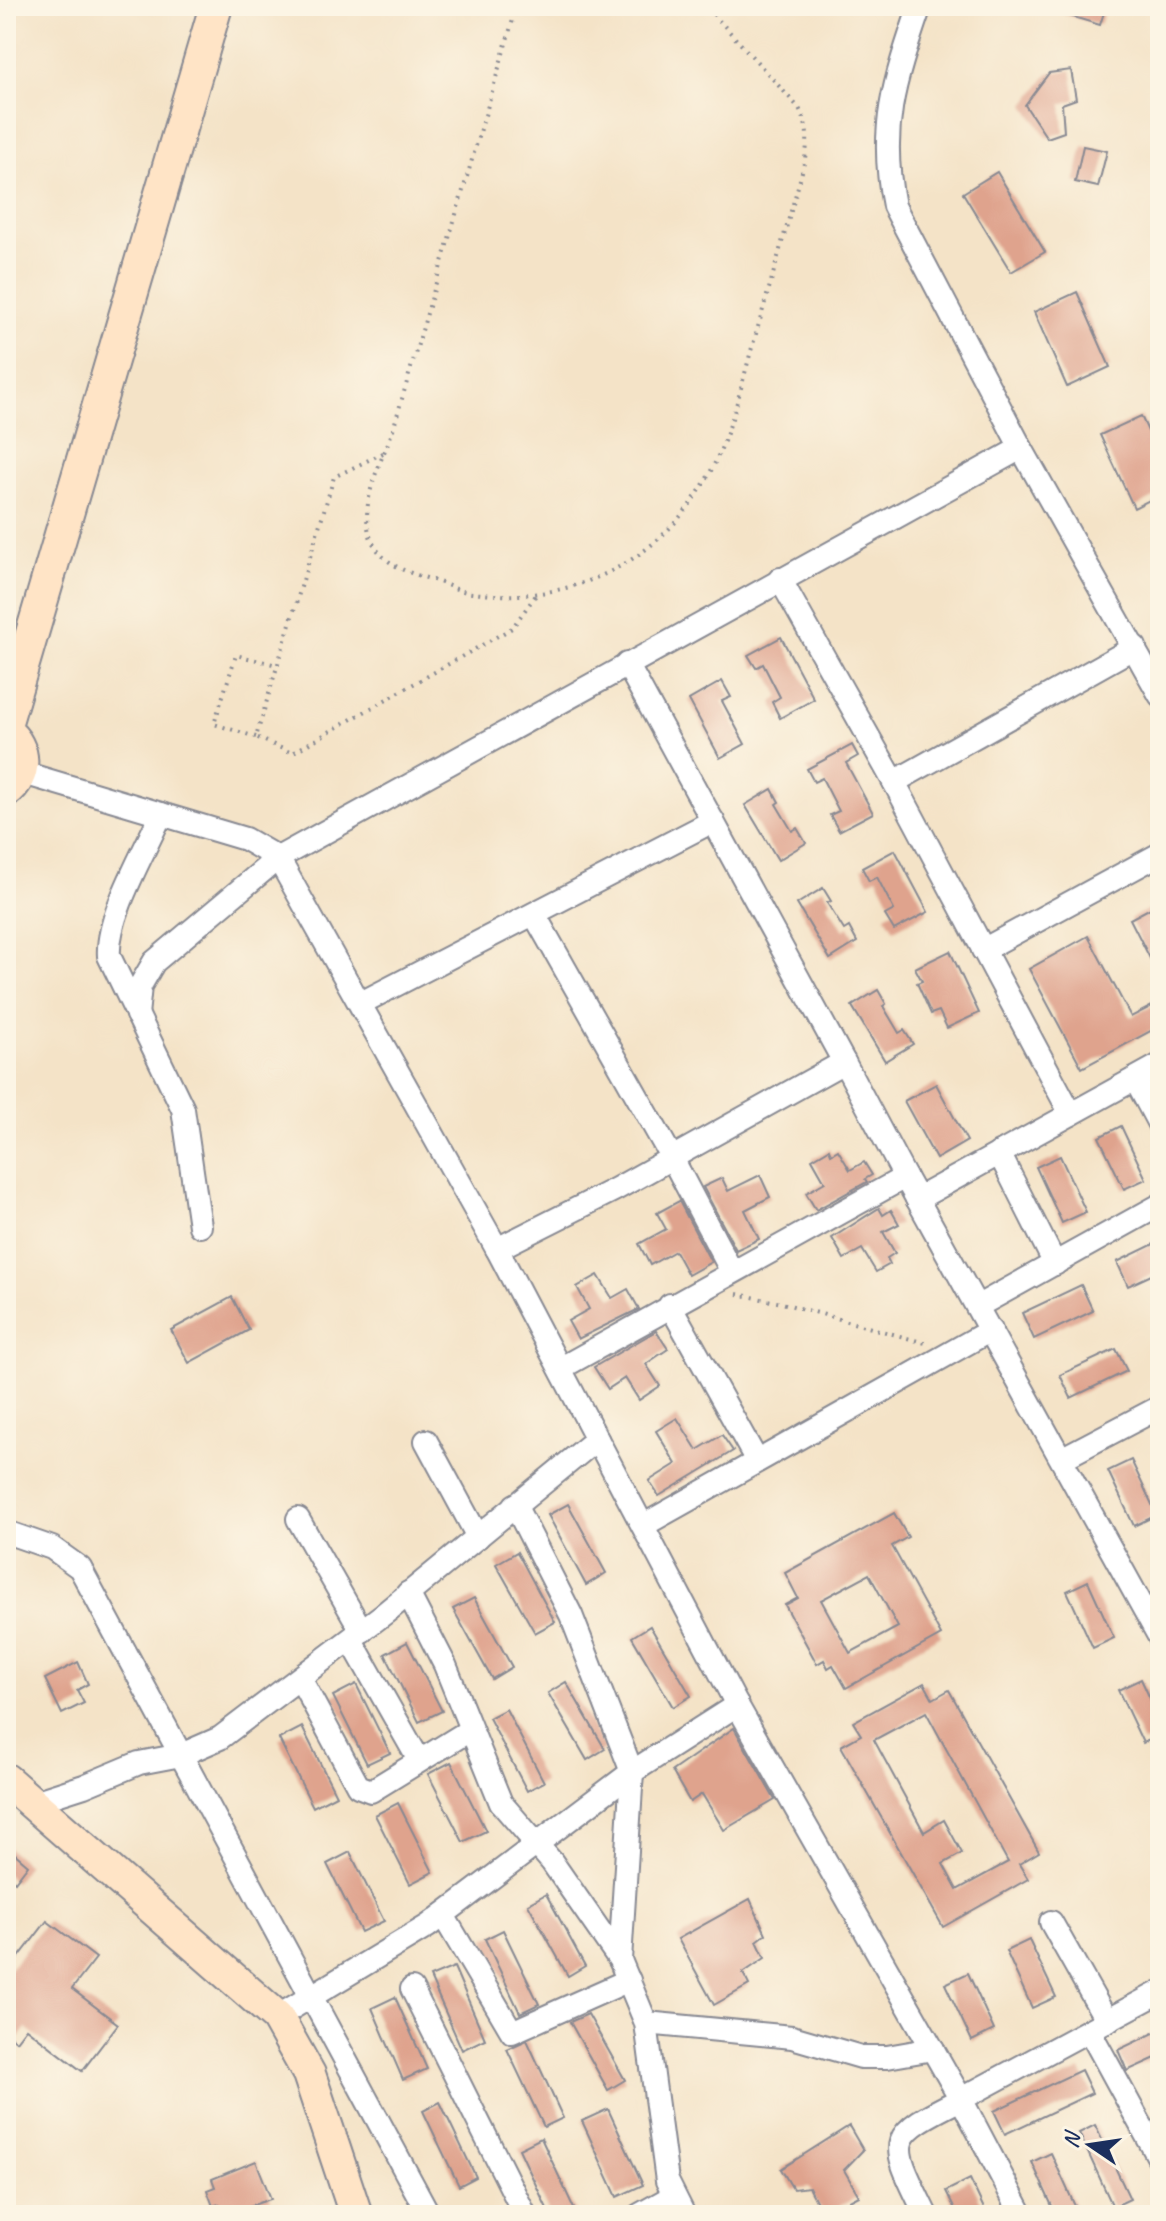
<svg xmlns="http://www.w3.org/2000/svg" width="1166" height="2221" font-family="Caveat,sans-serif">
	<style>
		.building { fill: #dfa38d; fill-rule: evenodd }
		.lines { fill: none; stroke-linecap: round; stroke-linejoin: round }
		.street-casing { stroke: #888992; stroke-width: 26 }
		.secondary-casing { stroke: #888992; stroke-width: 36 }
		.path { stroke: #888992; stroke-width: 4; stroke-dasharray: 2 6; stroke-linecap: butt }
		.street { stroke: #fff; stroke-width: 22 }
		.secondary { stroke: #ffe4c6; stroke-width: 32 }
	</style>
	<rect width="100%" height="100%" fill="#fcf5e5"/>
	<filter id="ink" filterUnits="userSpaceOnUse"><feTurbulence type="fractalNoise" baseFrequency=".0125" numOctaves="2"/><feDisplacementMap in="SourceGraphic" scale="16" xChannelSelector="R" yChannelSelector="G"/><feConvolveMatrix kernelMatrix="1 2 1 2 8 2 1 2 1" color-interpolation-filters="sRGB"/></filter>
	<filter id="wash" filterUnits="userSpaceOnUse"><feTurbulence type="fractalNoise" baseFrequency=".006" numOctaves="4" result="noise"/><feDisplacementMap in="SourceGraphic" scale="32" xChannelSelector="R" yChannelSelector="G"/><feGaussianBlur stdDeviation="1.8" result="paint"/><feColorMatrix in="noise" values="0 0 0 0 0 0 0 0 0 0 0 0 0 0 0 0 0 1.4 0 .05"/><feComposite in="paint" operator="in"/></filter>
	<g filter="url(#wash)">
		<rect width="100%" height="100%" fill="#f4e3c7"/>
		<g id="blocks">
			<g class="building">
				<path d="M1051 6H1106L1100 25 1050 10Z"/>
				<path d="M1071 70 1076 99 1062 104 1064 132 1047 138 1025 105 1049 73Z"/>
				<path d="M1083 146 1107 151 1098 187 1075 182Z"/>
				<path d="M997 172 1045 252 1011 272 963 193Z"/>
				<path d="M1077 292 1110 367 1067 387 1034 312Z"/>
				<path d="M1141 416 1160 457V495L1134 508 1100 435Z"/>
				<path d="M781 637 814 699 780 718 772 702 780 697 763 664 756 668 748 655Z"/>
				<path d="M722 681 731 697 722 701 745 744 720 758 689 700Z"/>
				<path d="M852 745 858 756 846 763 873 813 839 831 830 815 839 811 822 778 814 782 807 769Z"/>
				<path d="M772 789 779 802 776 804 792 831 797 828 806 843 778 860 745 805Z"/>
				<path d="M895 850 928 912 894 930 885 915 894 910 877 877 869 881 862 868Z"/>
				<path d="M823 888 831 901 827 903 844 930 849 927 857 942 830 959 797 904Z"/>
				<path d="M1160 903V978L1130 919Z"/>
				<path d="M1088 936 1131 1017 1160 1002V1026L1082 1068 1029 969Z"/>
				<path d="M950 951 979 1013 947 1028 939 1011 931 1014 917 983 922 981 915 968Z"/>
				<path d="M878 990 886 1004 883 1006 899 1033 904 1030 913 1044 885 1061 852 1006Z"/>
				<path d="M936 1084 967 1141 936 1159 904 1101Z"/>
				<path d="M1121 1126 1146 1179 1124 1189 1099 1137Z"/>
				<path d="M829 1149 831 1154 838 1150 850 1170 864 1162 872 1175 865 1179 867 1182 816 1210 806 1193 825 1182 812 1159Z"/>
				<path d="M1060 1156 1086 1212 1062 1223 1036 1167Z"/>
				<path d="M760 1175 770 1197 745 1210 759 1239 736 1250 703 1187 722 1178 728 1191Z"/>
				<path d="M679 1201 711 1262 688 1275 675 1251 650 1265 639 1244 666 1229 657 1213Z"/>
				<path d="M879 1208 883 1215 891 1210 899 1224 883 1232 895 1253 887 1258 890 1264 876 1272 862 1249 844 1259 832 1238Z"/>
				<path d="M1160 1241V1271L1128 1286 1117 1262Z"/>
				<path d="M598 1275 612 1298 628 1289 639 1309 578 1339 568 1321 589 1309 577 1287Z"/>
				<path d="M1081 1285 1093 1311 1034 1339 1022 1313Z"/>
				<path d="M232 1297 249 1330 189 1363 171 1330Z"/>
				<path d="M656 1331 668 1349 646 1364 660 1386 639 1400 625 1378 608 1389 594 1367Z"/>
				<path d="M1116 1349 1127 1371 1071 1398 1060 1375Z"/>
				<path d="M677 1418 697 1450 722 1435 733 1451 659 1496 649 1481 676 1464 656 1431Z"/>
				<path d="M1131 1460 1157 1515 1134 1526 1108 1471Z"/>
				<path d="M568 1504 606 1573 586 1585 548 1515Z"/>
				<path d="M894 1513 908 1537 892 1546 941 1635 846 1688 833 1665 828 1668 824 1660 817 1664 785 1605 798 1598 785 1573ZM869 1574 898 1627 850 1653 821 1600Z"/>
				<path d="M517 1552 555 1622 535 1633 496 1564Z"/>
				<path d="M1088 1581 1114 1638 1093 1648 1067 1591Z"/>
				<path d="M474 1598 512 1667 492 1679 453 1609Z"/>
				<path d="M650 1626 691 1696 673 1707 632 1637Z"/>
				<path d="M407 1642 442 1711 419 1722 385 1654Z"/>
				<path d="M78 1662 88 1684 77 1690 84 1703 62 1714 45 1679Z"/>
				<path d="M1141 1679 1160 1720V1735L1143 1743 1118 1690Z"/>
				<path d="M566 1682 605 1749 587 1760 548 1693Z"/>
				<path d="M924 1683 933 1699 949 1690 1039 1852 1019 1864 1028 1879 943 1927 841 1746 861 1735 853 1722ZM926 1712 1008 1862 957 1890 943 1864 962 1853 944 1820 924 1832 874 1740Z"/>
				<path d="M356 1684 390 1753 367 1764 333 1696Z"/>
				<path d="M506 1709 544 1782 527 1791 489 1718Z"/>
				<path d="M302 1727 336 1795 313 1807 279 1739Z"/>
				<path d="M734 1728 775 1800 724 1830 702 1794 690 1802 672 1771Z"/>
				<path d="M451 1762 486 1831 463 1842 428 1774Z"/>
				<path d="M398 1803 433 1872 410 1884 375 1815Z"/>
				<path d="M6 1846 28 1865 15 1882 6 1874Z"/>
				<path d="M350 1852 384 1921 361 1932 327 1864Z"/>
				<path d="M546 1894 585 1966 568 1976 528 1904Z"/>
				<path d="M750 1899 766 1934 757 1941 765 1958 743 1973 749 1985 714 2005 678 1939Z"/>
				<path d="M47 1921 96 1958 72 1989 118 2024 82 2071 26 2028 16 2041 6 2033V1974Z"/>
				<path d="M503 1930 539 2004 520 2013 485 1939Z"/>
				<path d="M1029 1940 1056 1997 1032 2008 1006 1951Z"/>
				<path d="M454 1967 485 2039 462 2050 430 1977Z"/>
				<path d="M968 1973 994 2030 972 2041 945 1984Z"/>
				<path d="M395 1997 427 2069 403 2080 372 2008Z"/>
				<path d="M588 2014 625 2080 608 2090 570 2022Z"/>
				<path d="M1160 2030V2056L1127 2071 1118 2050Z"/>
				<path d="M527 2040 563 2118 544 2127 507 2049Z"/>
				<path d="M1081 2070 1092 2093 1005 2134 994 2111Z"/>
				<path d="M440 2102 476 2177 459 2186 423 2111Z"/>
				<path d="M608 2109 643 2185 617 2197 582 2121Z"/>
				<path d="M1095 2125 1130 2199 1113 2207 1079 2133Z"/>
				<path d="M849 2126 863 2150 844 2170 859 2196 823 2215 809 2187 793 2189 781 2169Z"/>
				<path d="M541 2138 577 2215H550L519 2149Z"/>
				<path d="M1051 2153 1079 2215H1056L1032 2162Z"/>
				<path d="M256 2161 271 2199 223 2215 219 2204 213 2206 207 2190 215 2187 212 2179Z"/>
				<path d="M970 2179 987 2215H958L946 2191Z"/>
			</g>
		</g>
	</g>
	<g filter="url(#ink)">
		<use href="#blocks" fill-opacity="0" stroke="#888992" stroke-width="2"/>
		<g class="lines">
			<g class="street-casing">
				<g id="street">
					<path d="M920 6C895 80 878 127 894 206L1021 448 1160 695"/>
					<path d="M780 579 894 782 1071 1114"/>
					<path d="M627 664 844 1062"/>
					<path d="M20 772 245 839 278 858 497 1249 737 1705 961 2099C884 2137 889 2139 926 2215"/>
					<path d="M894 782 1135 647"/>
					<path d="M161 814C145 852 106 916 109 956L183 1109 200 1226"/>
					<path d="M534 914 672 1158 732 1272"/>
					<path d="M983 950 1160 854"/>
					<path d="M361 1003 713 821"/>
					<path d="M137 1015 140 986 154 962 278 858 1021 448"/>
					<path d="M1135 1079 1160 1126"/>
					<path d="M999 1153 1055 1264"/>
					<path d="M917 1199 1160 1065"/>
					<path d="M497 1249 616 1189 844 1062 905 1177"/>
					<path d="M670 1305 757 1461"/>
					<path d="M978 1306 1160 1205"/>
					<path d="M561 1368 905 1177 1160 1638"/>
					<path d="M426 1441 478 1537"/>
					<path d="M1063 1458 1160 1407"/>
					<path d="M515 1505 571 1615 632 1772 620 1960"/>
					<path d="M298 1519 362 1631"/>
					<path d="M644 1525 991 1330"/>
					<path d="M6 1532 52 1548 80 1568 429 2215"/>
					<path d="M408 1593 445 1665 501 1803 552 1862 620 1960 646 2023 667 2181 684 2215"/>
					<path d="M351 1640 419 1760"/>
					<path d="M301 1680 358 1786 371 1791 470 1730"/>
					<path d="M31 1803 84 1786 139 1763 181 1755 220 1738 385 1613 597 1439"/>
					<path d="M443 1915 512 2032 629 1980"/>
					<path d="M1051 1922 1107 2021"/>
					<path d="M412 1989 525 2215"/>
					<path d="M277 2017 428 1926 632 1772 737 1705"/>
					<path d="M646 2023 792 2037 861 2057H887L933 2049"/>
					<path d="M1089 2030 1160 2160"/>
					<path d="M639 2215 673 2196"/>
					<path d="M1022 2215 961 2099 1160 1992"/>
				</g>
			</g>
			<g class="secondary-casing">
				<g id="secondary">
					<path d="M6 722 216 6"/>
					<path d="M6 732C26 747 27 776 6 791"/>
					<path d="M6 1780 277 2017 309 2074 356 2215"/>
				</g>
			</g>
			<g class="path">
				<path d="M517 6 392 433C380 464 356 509 373 543 386 567 410 573 433 580 446 584 460 592 473 593 563 605 648 569 698 493 726 451 738 399 751 351 768 293 784 235 801 176 807 150 812 133 799 108L706 6"/>
				<path d="M383 453 334 477 256 737 292 753 512 628 536 595"/>
				<path d="M256 737 214 724 236 655 277 665"/>
				<path d="M737 1294 782 1303 925 1343"/>
			</g>
			<use href="#street" class="street"/>
			<use href="#secondary" class="secondary"/>
		</g>
	</g>
	<rect width="1166" height="2221" fill="none" stroke="#fcf5e5" stroke-width="32"/>
	<g transform="translate(1090 2145) rotate(283)" stroke="#fcf5e5" stroke-width="6" paint-order="stroke">
	<path d="M0-6L14 30L0 20L-14 30Z" fill="#1b2f5e"/>
	<text y="-12" font-size="22" font-weight="bold" text-anchor="middle" fill="#1b2f5e">N</text>
	</g>
</svg>
